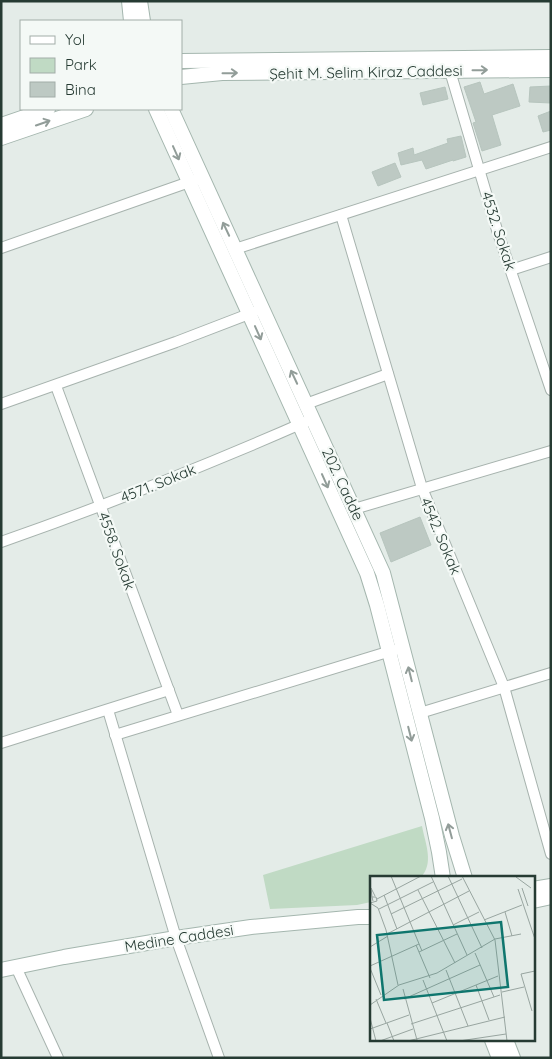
<svg xmlns="http://www.w3.org/2000/svg" width="552" height="1059" font-family="Quicksand,sans-serif">
	<style>
		.green { fill: #c0dac4 }
		.building { fill: #bdc9c3; stroke: #b7c5be }
		.lines { fill: none; stroke-linecap: round; stroke-linejoin: round }
		.street-casing { stroke: #a7b3ae; stroke-width: 12 }
		.secondary-casing { stroke: #a4b6ae; stroke-width: 16 }
		.street { stroke: #fff; stroke-width: 10 }
		.secondary { stroke: #fff; stroke-width: 14 }
		.oneway { stroke: #929d99 }
		.labels { text-anchor: middle; dominant-baseline: central; stroke-width: 4.5; stroke-linejoin: round; paint-order: stroke }
		.street-label { font-size: 15px; fill: #263b33; stroke: #f4f9f6 }
		.inset-road { fill: none; stroke: #98a5a0; stroke-width: 1 }
		.view { fill: #0f766e; fill-opacity: 0.15; stroke: #0f766e; stroke-width: 2.5 }
		.inset-edge { fill: none; stroke: #263b33; stroke-width: 2.5 }
	</style>
	<rect width="100%" height="100%" fill="#e4ece8"/>
	<path class="green" d="M422 826C425 843 435 864 420 878H371V902L357 905 270 909 263 875Z"/>
	<g class="building">
		<path d="M480 82 484 94 513 84 520 106 492 115 501 145 482 151 473 123 476 122 464 87Z"/>
		<path d="M551 86V103L529 102 530 87Z"/>
		<path d="M445 87 448 99 423 105 420 93Z"/>
		<path d="M551 111V130L543 132 538 116Z"/>
		<path d="M461 136 466 157 453 161V160L426 169 422 160 401 165 398 153 413 148 414 155 448 143 447 139Z"/>
		<path d="M395 163 401 177 378 186 372 172Z"/>
		<path d="M420 517 431 545 391 562 380 533Z"/>
	</g>
	<g class="lines">
		<g class="street-casing">
			<g id="street">
				<path d="M450 71 497 230 551 390"/>
				<path d="M341 215 422 488 504 687 551 854"/>
				<path d="M1 248 195 180"/>
				<path d="M235 249 551 147"/>
				<path d="M511 270 551 257"/>
				<path d="M56 386 178 715"/>
				<path d="M1 404 176 342 254 312"/>
				<path d="M306 404 388 374"/>
				<path d="M354 509 551 451"/>
				<path d="M1 542C104 506 205 466 305 422"/>
				<path d="M108 710 176 938 219 1058"/>
				<path d="M420 713 551 673"/>
				<path d="M115 735 394 650"/>
				<path d="M1 743 169 690"/>
				<path d="M16 967 58 1058"/>
			</g>
		</g>
		<g class="secondary-casing">
			<g id="secondary">
				<path d="M129 1 131 21"/>
				<path d="M140 1 143 21"/>
				<path d="M181 61 551 57"/>
				<path d="M181 77 222 73 551 70"/>
				<path d="M156 109 367 573 377 605 432 818 439 852 443 878"/>
				<path d="M171 109 383 573 452 836 465 878"/>
				<path d="M1 125 48 109"/>
				<path d="M1 138 86 109"/>
				<path d="M533 889 551 886"/>
				<path d="M533 901 551 897"/>
				<path d="M1 970 64 957 176 938 251 927 358 917H371"/>
				<path d="M492 1040 499 1058"/>
				<path d="M506 1040 513 1058"/>
			</g>
		</g>
		<use href="#street" class="street"/>
		<use href="#secondary" class="secondary"/>
	</g>
	<defs><path id="oneway-shaft" d="M-6 0H5M1.5-3L5.5 0L1.5 3" fill="none" stroke-width="1.6" stroke-linecap="round" stroke-linejoin="round" transform="scale(1.25)"/></defs>
	<g class="oneway">
		<use href="#oneway-shaft" transform="translate(480 70) rotate(-1)"/>
		<use href="#oneway-shaft" transform="translate(230 73) rotate(-1)"/>
		<use href="#oneway-shaft" transform="translate(43 123) rotate(-19)"/>
		<use href="#oneway-shaft" transform="translate(176 153) rotate(66)"/>
		<use href="#oneway-shaft" transform="translate(226 229) rotate(-115)"/>
		<use href="#oneway-shaft" transform="translate(258 333) rotate(66)"/>
		<use href="#oneway-shaft" transform="translate(294 377) rotate(-115)"/>
		<use href="#oneway-shaft" transform="translate(325 481) rotate(66)"/>
		<use href="#oneway-shaft" transform="translate(410 674) rotate(-104)"/>
		<use href="#oneway-shaft" transform="translate(410 734) rotate(76)"/>
		<use href="#oneway-shaft" transform="translate(450 831) rotate(-105)"/>
	</g>
	<g class="labels">
		<g class="street-label">
			<text transform="translate(366 72) rotate(-1)">Şehit M. Selim Kiraz Caddesi</text>
			<text transform="translate(499 231) rotate(72)">4532. Sokak</text>
			<text transform="translate(158 483) rotate(-22)">4571. Sokak</text>
			<text transform="translate(343 484) rotate(65)">202. Cadde</text>
			<text transform="translate(441 536) rotate(67)">4542. Sokak</text>
			<text transform="translate(117 551) rotate(70)">4558. Sokak</text>
			<text transform="translate(179 938) rotate(-9)">Medine Caddesi</text>
		</g>
	</g>
	<g transform="translate(370 876)">
		<rect width="165" height="165" fill="#e4ece8"/>
		<path class="inset-road" d="M21 0 52 75M61 0 97 79M78 0 112 72M92 0 125 64 137 165M146 1 161 12M152 12 158 30M148 13 165 63M48 14 85 87M14 19 27 53M2 21 1 12 5 20M7 23 51 0M0 27 8 32 16 54 28 109M0 27 7 25 6 21H2L3 25M9 33 63 6M135 36 142 60M21 38 92 3M114 44 152 29M83 49 109 36M17 58 99 15M46 69 60 102M0 71 18 60M49 76 87 58M105 77 124 121M0 90 49 68M0 92 11 119M76 94 98 150M53 104 77 165M106 109 119 144M33 113 47 164M132 116 154 111M6 123 16 147M34 123 110 89M62 127 128 100M0 129 29 109 67 97 125 63 151 58M162 135 151 98 165 95M0 142 6 165M17 147 24 165M41 148 130 119M0 153 39 139M10 165 43 153M38 165 135 141M89 165 136 158"/>
		<path class="view" d="M131 46 138 111 14 124 7 59Z"/>
		<rect width="165" height="165" class="inset-edge"/>
	</g>
	<rect width="552" height="1059" fill="none" stroke="#263b33" stroke-width="5"/>
	<rect x="20" y="20" width="162" height="90" fill="#f4f9f6" stroke="#a2ada8"/>
	<rect x="30" y="36" width="25" height="8" fill="#ffffff" stroke="#a2ada8"/>
	<text x="65" y="45" font-size="15" fill="#263b33">Yol</text>
	<rect x="30" y="58" width="25" height="15" fill="#c0dac4" stroke="#a2ada8"/>
	<text x="65" y="70" font-size="15" fill="#263b33">Park</text>
	<rect x="30" y="82" width="25" height="15" fill="#bdc9c3" stroke="#a2ada8"/>
	<text x="65" y="95" font-size="15" fill="#263b33">Bina</text>
</svg>
